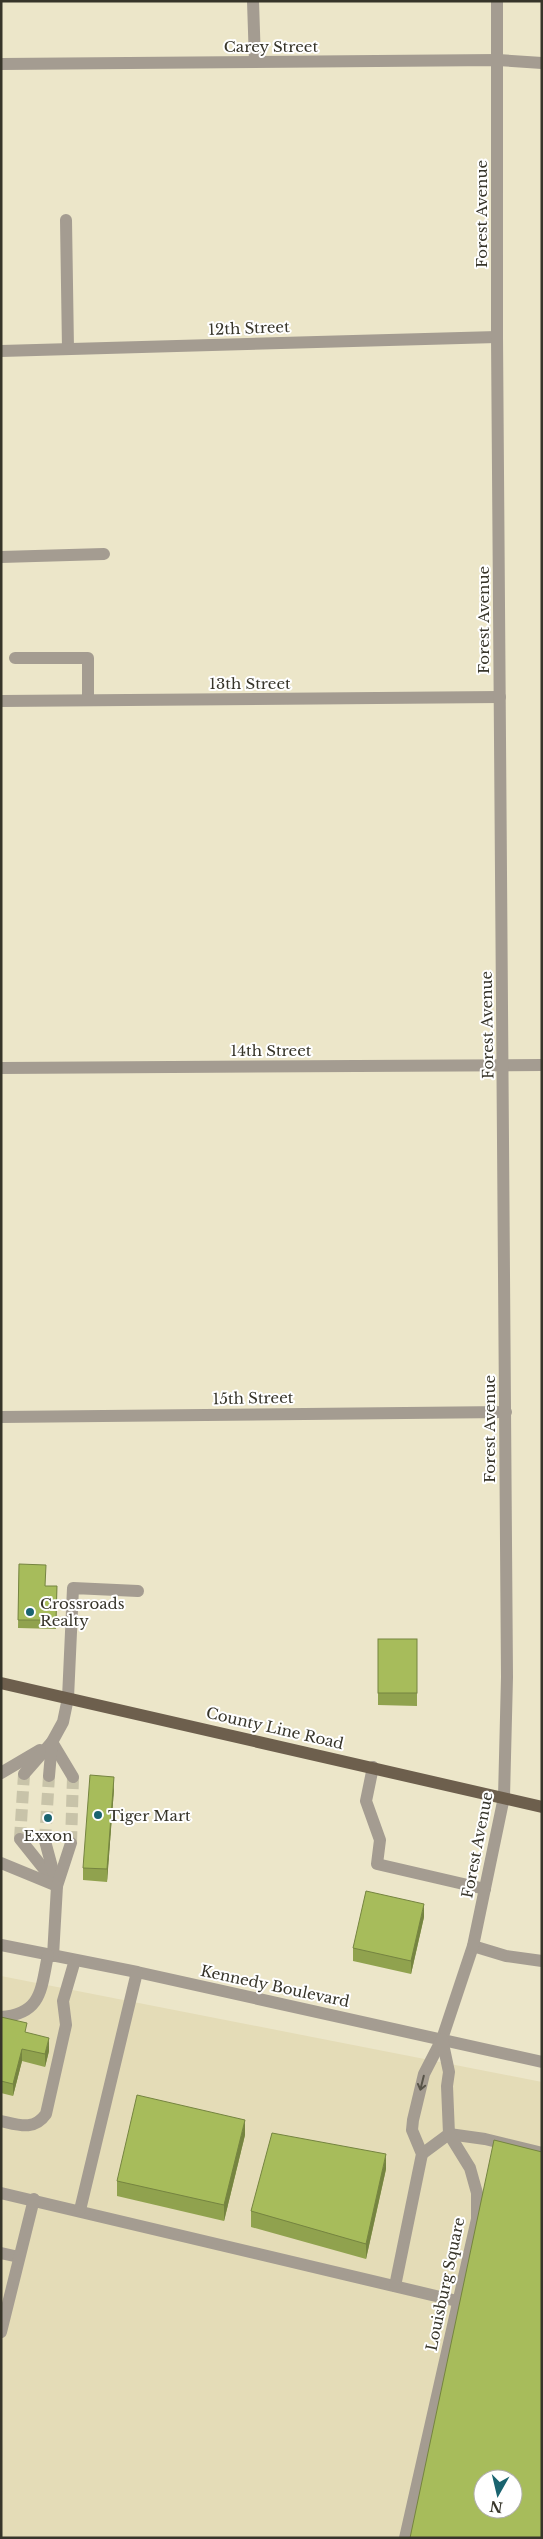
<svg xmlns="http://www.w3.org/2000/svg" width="543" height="2539" font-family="'Libre Baskerville',serif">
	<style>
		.built { fill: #e4dcb7; fill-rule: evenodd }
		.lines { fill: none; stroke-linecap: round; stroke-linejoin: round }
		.minor-tunnel { stroke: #c8c3a9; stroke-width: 12; stroke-dasharray: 12 6; stroke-linecap: butt }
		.minor { stroke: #a49c91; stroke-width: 12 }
		.major { stroke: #6d5f4d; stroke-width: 12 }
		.wall { fill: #90a24e }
		.shaded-wall { fill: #758440 }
		.building { fill: #a7bc5b; stroke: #758440; fill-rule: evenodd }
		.oneway { stroke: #585449 }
		.poi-dot { fill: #1a6470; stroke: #fff; stroke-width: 2 }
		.labels { text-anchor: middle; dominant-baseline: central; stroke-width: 4; stroke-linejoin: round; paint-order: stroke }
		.street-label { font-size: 15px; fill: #37352a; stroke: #fff }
		.poi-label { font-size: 15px; fill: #37352a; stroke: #fff; text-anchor: start }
	</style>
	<rect width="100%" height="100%" fill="#ece6c9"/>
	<path class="built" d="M1 1976 542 2082V2538H1ZM483 2479H513V2509H483Z"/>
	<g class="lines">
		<g class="minor-tunnel">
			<path d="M20 1839 24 1774"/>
			<path d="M45 1841 49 1776"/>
			<path d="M71 1843 73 1777"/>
		</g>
		<g class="minor">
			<path d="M253 1 255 62"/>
			<path d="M1 64 498 60 542 63"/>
			<path d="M66 220 68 349"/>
			<path d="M1 351 497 337"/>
			<path d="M1 557 104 554"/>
			<path d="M15 658H88V700"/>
			<path d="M1 701 500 697"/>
			<path d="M1 1068 542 1065"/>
			<path d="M1 1417 506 1412"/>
			<path d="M373 1767 366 1801 380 1840 377 1864 485 1889"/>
			<path d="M1 1773 40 1750"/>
			<path d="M24 1774 52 1742 73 1777"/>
			<path d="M49 1776 52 1742 63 1722 68 1698 73 1588 138 1591"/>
			<path d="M20 1839 56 1884"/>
			<path d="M45 1841 56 1882"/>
			<path d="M1 1863 57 1886"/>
			<path d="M1 1945 137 1972 542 2062"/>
			<path d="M473 1946 506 1956 542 1961"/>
			<path d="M53 1956 57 1886 71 1843"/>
			<path d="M1 2017C42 2014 41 1989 48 1955"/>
			<path d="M1 2121C19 2125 34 2131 46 2114L66 2025 63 2001 75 1960"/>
			<path d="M422 2154 449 2134 485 2139 542 2153"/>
			<path d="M1 2193 457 2301"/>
			<path d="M80 2210 137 1972"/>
			<path d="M1 2253 19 2257"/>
			<path d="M395 2286 422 2154 412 2130 413 2120 424 2074 442 2039 473 1946 504 1797 507 1677 497 337V1"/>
			<path d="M1 2332 34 2199"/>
			<path d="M405 2538 477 2219V2193L470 2168 449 2134 447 2086 449 2072 442 2039"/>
		</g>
		<path class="major" d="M1 1683 542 1807"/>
	</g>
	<g class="wall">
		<path d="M19 1564 45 1586H57L56 1629 18 1628Z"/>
		<path d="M378 1639H417V1706L378 1705Z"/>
		<path d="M114 1789 107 1882 83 1880V1868Z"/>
		<path d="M424 1917 411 1974 353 1961V1948Z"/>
		<path d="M1 2017 49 2051 45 2067 22 2061 13 2096 1 2093Z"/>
		<path d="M245 2135 224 2221 117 2196V2181Z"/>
		<path d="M386 2169 366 2259 251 2227V2211Z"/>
	</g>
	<g class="shaded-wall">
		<path d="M114 1777V1789L107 1882V1869Z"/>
		<path d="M424 1904V1917L411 1974V1961Z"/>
		<path d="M49 2038V2051L45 2067V2054Z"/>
		<path d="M22 2049V2061L13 2096V2084Z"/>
		<path d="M245 2120V2135L224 2221V2205Z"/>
		<path d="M386 2154V2169L366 2259V2244Z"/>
	</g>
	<g class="building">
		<path d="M19 1564 46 1565 45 1586H57L56 1620H18Z"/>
		<rect x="378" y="1639" width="39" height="54"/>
		<path d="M90 1775 114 1777 107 1869 83 1868Z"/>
		<path d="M366 1891 424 1904 411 1961 353 1948Z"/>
		<path d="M1 2017 27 2023 25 2032 49 2038 45 2054 22 2049 13 2084 1 2081Z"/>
		<path d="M137 2095 245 2120 224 2205 117 2181Z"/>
		<path d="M272 2133 386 2154 366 2244 251 2211Z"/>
		<path d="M494 2140 542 2152V2538H410ZM483 2479H513V2509H483Z"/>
	</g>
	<defs><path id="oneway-shaft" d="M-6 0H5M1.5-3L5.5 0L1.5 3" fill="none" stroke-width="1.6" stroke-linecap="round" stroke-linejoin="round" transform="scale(1.25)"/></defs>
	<use class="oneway" href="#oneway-shaft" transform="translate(422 2083) rotate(104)"/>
	<g class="poi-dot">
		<circle cx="30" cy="1612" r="5"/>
		<circle cx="98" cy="1815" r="5"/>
		<circle cx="48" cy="1818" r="5"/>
	</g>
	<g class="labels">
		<g class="street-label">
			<text x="271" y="46">Carey Street</text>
			<text transform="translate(481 214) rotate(-90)">Forest Avenue</text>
			<text transform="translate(249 328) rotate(-2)">12th Street</text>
			<text transform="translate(483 620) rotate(-90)">Forest Avenue</text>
			<text x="250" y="683">13th Street</text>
			<text transform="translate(487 1025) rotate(-91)">Forest Avenue</text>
			<text x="271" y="1050">14th Street</text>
			<text transform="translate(253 1398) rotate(-1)">15th Street</text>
			<text transform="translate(489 1429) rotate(-90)">Forest Avenue</text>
			<text transform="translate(275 1728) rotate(13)">County Line Road</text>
			<text transform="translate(477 1845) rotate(-79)">Forest Avenue</text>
			<text transform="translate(275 1986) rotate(12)">Kennedy Boulevard</text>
			<text transform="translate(445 2284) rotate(-78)">Louisburg Square</text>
		</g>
		<g class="poi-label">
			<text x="40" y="1603">Crossroads<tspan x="40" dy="17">Realty</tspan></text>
			<text x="108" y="1815">Tiger Mart</text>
			<text x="48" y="1835" text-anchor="middle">Exxon</text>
		</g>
	</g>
	<rect width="543" height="2539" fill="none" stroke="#37352a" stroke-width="5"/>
	<g transform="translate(498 2494) rotate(188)"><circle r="24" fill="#ffffff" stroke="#afaeaa"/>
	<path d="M0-4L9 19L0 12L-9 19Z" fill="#1a6470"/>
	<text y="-8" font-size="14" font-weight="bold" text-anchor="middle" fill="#37352a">N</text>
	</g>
</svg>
